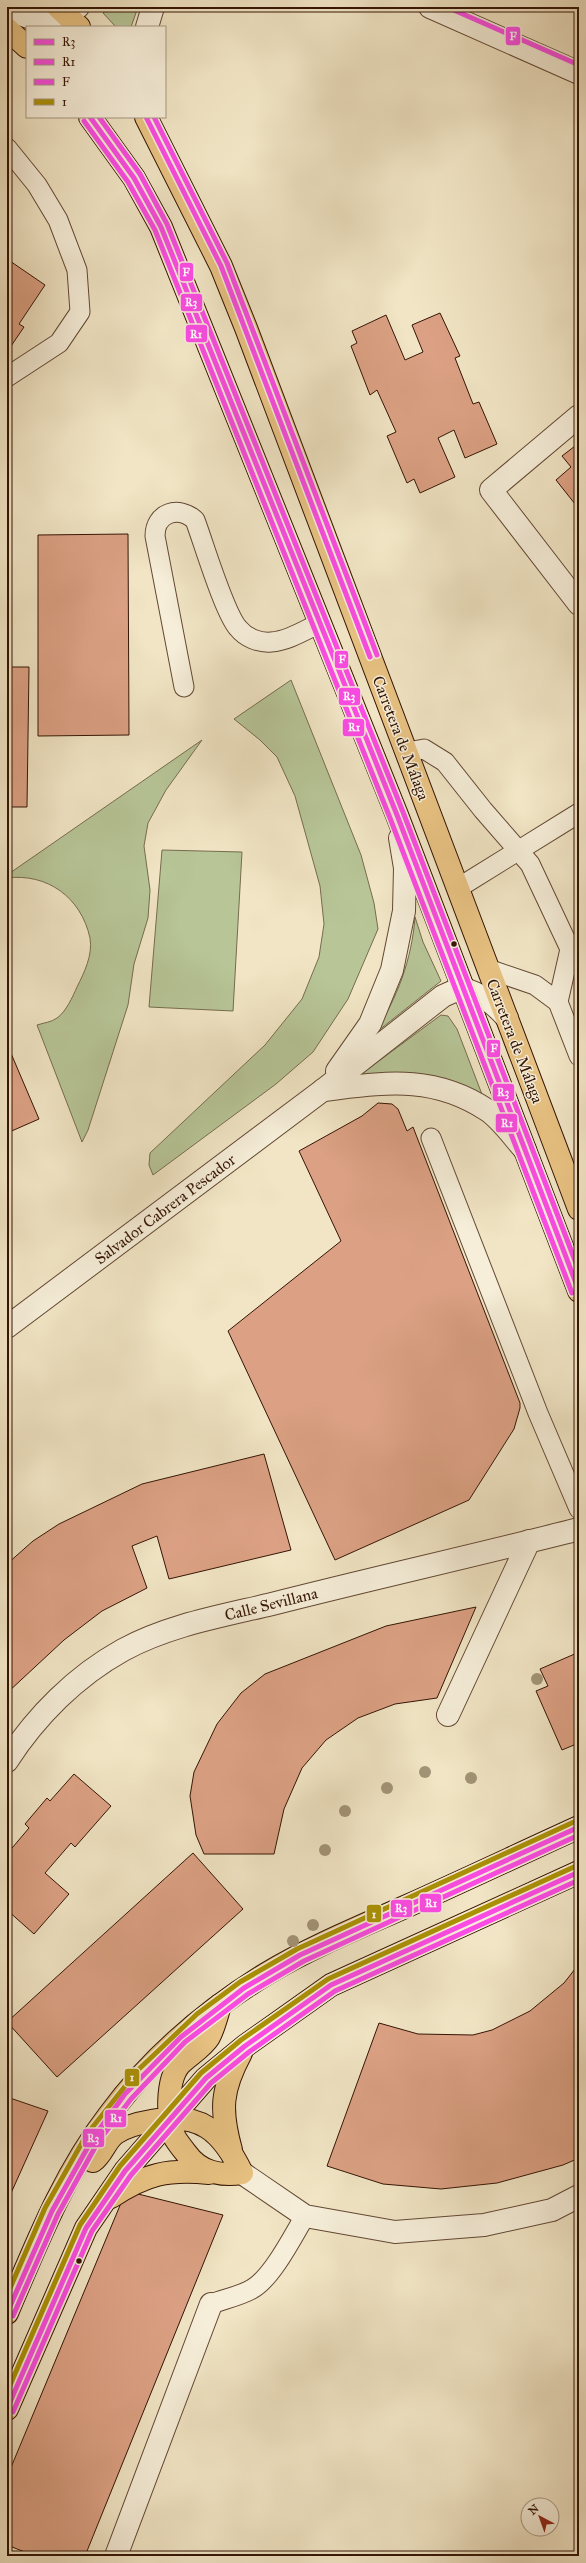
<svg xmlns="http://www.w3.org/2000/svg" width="586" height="2563" font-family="'IM FELL Great Primer',serif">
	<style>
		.green { fill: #b7c597; stroke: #766c4e }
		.building { fill: #dca184; stroke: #341404 }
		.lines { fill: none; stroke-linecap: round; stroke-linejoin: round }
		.service-casing { stroke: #634834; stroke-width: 21 }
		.pedestrian-casing { stroke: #634834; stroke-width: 24 }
		.minor-casing { stroke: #634834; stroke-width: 24 }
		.tertiary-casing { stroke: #634834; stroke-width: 24 }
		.primary-casing { stroke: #341404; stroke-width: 24 }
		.service { stroke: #f6eed9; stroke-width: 19 }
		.pedestrian { stroke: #f6eed9; stroke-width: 22 }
		.minor { stroke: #f6eed9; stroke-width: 22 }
		.tertiary { stroke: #f6eed9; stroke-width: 22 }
		.primary { stroke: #e8c282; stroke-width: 22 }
		.bus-1-casing { stroke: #f6eed9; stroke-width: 8 }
		.bus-2-casing { stroke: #f6eed9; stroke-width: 8 }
		.bus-3-casing { stroke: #f6eed9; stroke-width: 8 }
		.bus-4-casing { stroke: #f6eed9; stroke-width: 8 }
		.bus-1 { stroke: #fb4be4; stroke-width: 5 }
		.bus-2 { stroke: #fb4be4; stroke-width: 5 }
		.bus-3 { stroke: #fb4be4; stroke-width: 5 }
		.bus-4 { stroke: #ab9105; stroke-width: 5 }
		.tree { fill: #a29477 }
		.bus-dot { fill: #341404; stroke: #f6eed9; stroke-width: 1.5 }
		.labels { text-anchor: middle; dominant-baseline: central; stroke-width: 3; stroke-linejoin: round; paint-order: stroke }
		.street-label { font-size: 16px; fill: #341404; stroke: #f6eed9 }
		.line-badge { stroke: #f6eed9; stroke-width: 1.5 }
		.badge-label { font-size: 11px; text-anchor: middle; font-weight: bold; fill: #fff }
	</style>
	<rect width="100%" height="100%" fill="#f1e5c5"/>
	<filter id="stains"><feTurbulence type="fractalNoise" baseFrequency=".005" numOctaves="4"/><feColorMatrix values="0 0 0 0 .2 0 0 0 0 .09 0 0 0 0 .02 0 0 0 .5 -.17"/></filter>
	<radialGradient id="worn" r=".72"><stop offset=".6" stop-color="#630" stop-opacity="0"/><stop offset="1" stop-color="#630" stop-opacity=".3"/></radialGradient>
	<g class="green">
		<path d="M112 7H138L131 27H116L103 13Z"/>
		<path d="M291 680 361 855 374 903 378 929 348 999 313 1052 276 1084 153 1175 149 1165 150 1153 265 1045 302 999 319 957 324 924 320 886 295 796 277 757 260 740 234 719Z"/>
		<path d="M202 740 166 790 148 823 144 846 150 890 148 918 134 964 128 1005 88 1130 82 1142 37 1025C43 1023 52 1022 57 1018 66 1012 73 996 77 987 84 973 93 955 90 938 81 897 47 873 7 878V875Z"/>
		<path d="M162 850 242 852 233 1011 149 1007Z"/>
		<path d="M415 917 423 942 441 981 374 1034C397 999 412 959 415 917Z"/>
		<path d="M441 1015 448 1016 457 1029 483 1097C436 1073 405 1068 353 1080Z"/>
	</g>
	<g class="building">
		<path d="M7 259 45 285 19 324 24 327 7 352Z"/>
		<path d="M440 313 460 356 455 358 473 404 479 402 497 444 465 458 454 430 438 438 455 477 420 493 414 479 407 483 387 436 396 432 377 390 370 395 351 346 357 343 352 331 386 315 405 360 423 352 412 325Z"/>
		<path d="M579 443V509L556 480 571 467 562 456Z"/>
		<path d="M128 534 129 735 38 736V535Z"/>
		<path d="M7 667H29L27 807H7Z"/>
		<path d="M7 1044 39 1119 7 1133Z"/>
		<path d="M378 1103 392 1104 398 1109 407 1131 413 1127 520 1403V1408L514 1429 469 1500 335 1560 228 1331 341 1241 299 1151 362 1116Z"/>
		<path d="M264 1454 291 1550 169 1579 157 1536 132 1546 147 1588 102 1611 64 1640 7 1693V1564L33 1541 59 1524 142 1484Z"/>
		<path d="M476 1607 437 1698 395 1704 358 1718 326 1740 302 1768 284 1809 274 1854H204L196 1835 190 1796 194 1772 217 1724 241 1693 265 1674 386 1626Z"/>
		<path d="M577 1653 579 1657V1756L574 1745 562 1750 536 1691 548 1686 540 1669Z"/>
		<path d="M74 1774 111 1806 75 1847 71 1843 45 1873 69 1894 34 1934 7 1910V1854L29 1828 25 1824 47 1798 50 1801Z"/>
		<path d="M193 1853 243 1909 57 2077 7 2022Z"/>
		<path d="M579 1964V2158L563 2165 497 2183 441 2189 383 2184 327 2166 379 2023 418 2034 473 2035 492 2030 530 2011 564 1983Z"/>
		<path d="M7 2097 48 2111 7 2202Z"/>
		<path d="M126 2191 223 2215 85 2556H35L7 2545V2477Z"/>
	</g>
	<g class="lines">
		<g class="service-casing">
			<g id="service">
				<path d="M7 148 37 185 58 220 77 270 80 312 59 343 7 377"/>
				<path d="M184 687 155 536C155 513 178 505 195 520 204 544 224 612 238 628 246 638 259 643 271 642 288 641 305 630 320 623"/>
				<path d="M407 752 424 749 445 762 483 810 530 864 570 949 558 1002"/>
				<path d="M458 888 579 813"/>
				<path d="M488 969 535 985 558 1002 579 1056"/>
				<path d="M431 1138 538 1413 579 1509"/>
				<path d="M211 2304C224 2299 240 2296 252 2289 272 2278 293 2236 305 2216"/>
			</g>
		</g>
		<g class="pedestrian-casing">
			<g id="pedestrian">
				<path d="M448 1715 529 1541"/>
				<path d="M116 2556 211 2304"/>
			</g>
		</g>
		<g class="minor-casing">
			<g id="minor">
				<path d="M579 416 491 490 579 604"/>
				<path d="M7 1761C36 1716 76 1676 123 1650 169 1625 222 1616 272 1604 374 1578 477 1555 579 1529"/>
				<path d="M242 2173 305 2216 395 2232 484 2225 552 2210 579 2196"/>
			</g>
		</g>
		<g class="tertiary-casing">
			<g id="tertiary">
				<path d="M7 7C36 25 49 21 78 7"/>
				<path d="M430 7 579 73"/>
				<path d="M147 27 153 7"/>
				<path d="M337 1071 370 1024 392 970 404 911 405 868 400 838"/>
				<path d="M323 1090C384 1083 432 1074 487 1110 501 1119 513 1137 525 1150"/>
				<path d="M7 1327 323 1090 443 996 461 988C481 994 493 1002 507 1018"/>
			</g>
		</g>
		<g class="primary-casing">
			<g id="primary">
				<path d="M58 7 79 27"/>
				<path d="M7 29 27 47"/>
				<path d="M90 117 134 178 161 227 397 815 579 1291"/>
				<path d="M146 117 221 266 246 328 579 1209"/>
				<path d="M231 2150C220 2110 221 2090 241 2053"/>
				<path d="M93 2161C103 2154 106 2139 116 2133 127 2126 139 2123 151 2121 200 2111 222 2131 242 2173 220 2176 200 2173 186 2153 182 2148 178 2143 175 2138 167 2120 166 2080 180 2064 189 2055 202 2048 209 2037 214 2028 217 2015 220 2005"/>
				<path d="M111 2197C146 2174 167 2169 209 2173"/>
				<path d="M7 2313C36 2245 63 2175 109 2115 151 2058 206 2011 266 1974 311 1947 360 1927 407 1906 465 1880 522 1853 579 1827"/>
				<path d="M7 2409 86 2228 125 2171 206 2078 245 2046 331 1985 579 1872"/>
			</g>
		</g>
		<use href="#service" class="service"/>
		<use href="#pedestrian" class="pedestrian"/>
		<use href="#minor" class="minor"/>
		<use href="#tertiary" class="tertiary"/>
		<use href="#primary" class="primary"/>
		<g class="bus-1-casing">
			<g id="bus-1">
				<path d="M90 117 134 178 161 227 397 815 579 1291"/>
				<path d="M146 117 221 266 370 657"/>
				<path d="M7 2313 52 2211 93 2138 125 2094 181 2037 244 1988 300 1955 579 1827"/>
				<path d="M7 2409 86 2228 125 2171 206 2078 245 2046 331 1985 579 1872"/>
			</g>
		</g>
		<g class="bus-2-casing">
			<g id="bus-2">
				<path d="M84 121 128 182 155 230 390 818 572 1293"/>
				<path d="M13 2316 58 2214 98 2142 131 2099 185 2042 248 1994 304 1961 579 1835"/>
				<path d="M13 2412 92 2231 131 2175 211 2083 249 2052 335 1991 579 1880"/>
			</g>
		</g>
		<g class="bus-3-casing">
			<g id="bus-3">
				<path d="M447 7 579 65"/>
				<path d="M99 117 140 174 167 224 403 812 579 1271"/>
				<path d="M154 117 227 263 377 655"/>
			</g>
		</g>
		<g class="bus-4-casing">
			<g id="bus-4">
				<path d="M7 2295 45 2208 87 2134 138 2070 197 2014 240 1982 297 1949 576 1821"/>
				<path d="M7 2392 80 2225 120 2166 201 2073 241 2040 328 1979 576 1866"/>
			</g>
		</g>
		<use href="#bus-1" class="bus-1"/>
		<use href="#bus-2" class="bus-2"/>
		<use href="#bus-3" class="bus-3"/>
		<use href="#bus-4" class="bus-4"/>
	</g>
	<g class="tree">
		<circle cx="537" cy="1679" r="6"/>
		<circle cx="425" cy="1772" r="6"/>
		<circle cx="471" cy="1778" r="6"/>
		<circle cx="387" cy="1788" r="6"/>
		<circle cx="345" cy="1811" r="6"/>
		<circle cx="325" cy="1850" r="6"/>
		<circle cx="313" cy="1925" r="6"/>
		<circle cx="293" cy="1941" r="6"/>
	</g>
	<g class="bus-dot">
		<circle cx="454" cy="944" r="3.5"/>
		<circle cx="79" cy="2261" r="3.5"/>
	</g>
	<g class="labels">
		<g class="street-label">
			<text transform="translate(401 738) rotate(69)">Carretera de Málaga</text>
			<text transform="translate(515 1041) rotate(69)">Carretera de Málaga</text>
			<text transform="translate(165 1209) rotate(-37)">Salvador Cabrera Pescador</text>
			<text transform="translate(271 1604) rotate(-14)">Calle Sevillana</text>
		</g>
	</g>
	<g class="line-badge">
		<rect x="505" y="26" width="16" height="20" rx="4" fill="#fb4be4"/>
		<rect x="179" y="262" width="15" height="20" rx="4" fill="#fb4be4"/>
		<rect x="180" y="293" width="23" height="19" rx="4" fill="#fb4be4"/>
		<rect x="185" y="324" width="23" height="19" rx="4" fill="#fb4be4"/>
		<rect x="334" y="650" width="15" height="19" rx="4" fill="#fb4be4"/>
		<rect x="338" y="687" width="23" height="19" rx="4" fill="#fb4be4"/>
		<rect x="342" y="718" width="23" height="19" rx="4" fill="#fb4be4"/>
		<rect x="486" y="1039" width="15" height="19" rx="4" fill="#fb4be4"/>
		<rect x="492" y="1083" width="23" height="19" rx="4" fill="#fb4be4"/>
		<rect x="495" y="1113" width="23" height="20" rx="4" fill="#fb4be4"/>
		<rect x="419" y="1893" width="23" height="20" rx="4" fill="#fb4be4"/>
		<rect x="390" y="1899" width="23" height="19" rx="4" fill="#fb4be4"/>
		<rect x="366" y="1904" width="16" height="19" rx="4" fill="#ab9105"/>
		<rect x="124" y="2068" width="16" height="19" rx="4" fill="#ab9105"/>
		<rect x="104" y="2109" width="23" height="19" rx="4" fill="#fb4be4"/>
		<rect x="82" y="2128" width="23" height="20" rx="4" fill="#fb4be4"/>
	</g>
	<g class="badge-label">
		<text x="513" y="40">F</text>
		<text x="186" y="276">F</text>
		<text x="191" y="306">R3</text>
		<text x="196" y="338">R1</text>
		<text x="342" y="663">F</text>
		<text x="349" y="700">R3</text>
		<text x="354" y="731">R1</text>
		<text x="494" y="1052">F</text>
		<text x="503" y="1096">R3</text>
		<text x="507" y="1127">R1</text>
		<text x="431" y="1907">R1</text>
		<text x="401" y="1912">R3</text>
		<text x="374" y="1918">1</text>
		<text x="132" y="2081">1</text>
		<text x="116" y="2122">R1</text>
		<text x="93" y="2142">R3</text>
	</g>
	<rect width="586" height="2563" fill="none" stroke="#f1e5c5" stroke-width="24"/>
	<rect x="8" y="8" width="570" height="2547" fill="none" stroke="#341404" stroke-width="2"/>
	<rect x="12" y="12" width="562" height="2539" fill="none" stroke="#341404"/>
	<rect x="26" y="26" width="140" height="92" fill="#f6eed9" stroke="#a89784"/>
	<rect x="34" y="39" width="20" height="6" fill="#fb4be4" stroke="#a89784"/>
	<text x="62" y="46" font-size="12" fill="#341404">R3</text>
	<rect x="34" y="59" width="20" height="6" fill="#fb4be4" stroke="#a89784"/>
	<text x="62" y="66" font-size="12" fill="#341404">R1</text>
	<rect x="34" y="79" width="20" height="6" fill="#fb4be4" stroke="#a89784"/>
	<text x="62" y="86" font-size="12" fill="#341404">F</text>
	<rect x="34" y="99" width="20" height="6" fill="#ab9105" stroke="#a89784"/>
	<text x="62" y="106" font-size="12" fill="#341404">1</text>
	<g transform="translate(540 2517) rotate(319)"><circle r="19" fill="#f6eed9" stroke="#a89784"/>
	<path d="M0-3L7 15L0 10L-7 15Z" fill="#8f2418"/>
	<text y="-6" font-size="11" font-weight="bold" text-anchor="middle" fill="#341404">N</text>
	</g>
	<rect width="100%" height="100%" filter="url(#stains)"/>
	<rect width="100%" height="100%" fill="url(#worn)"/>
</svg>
